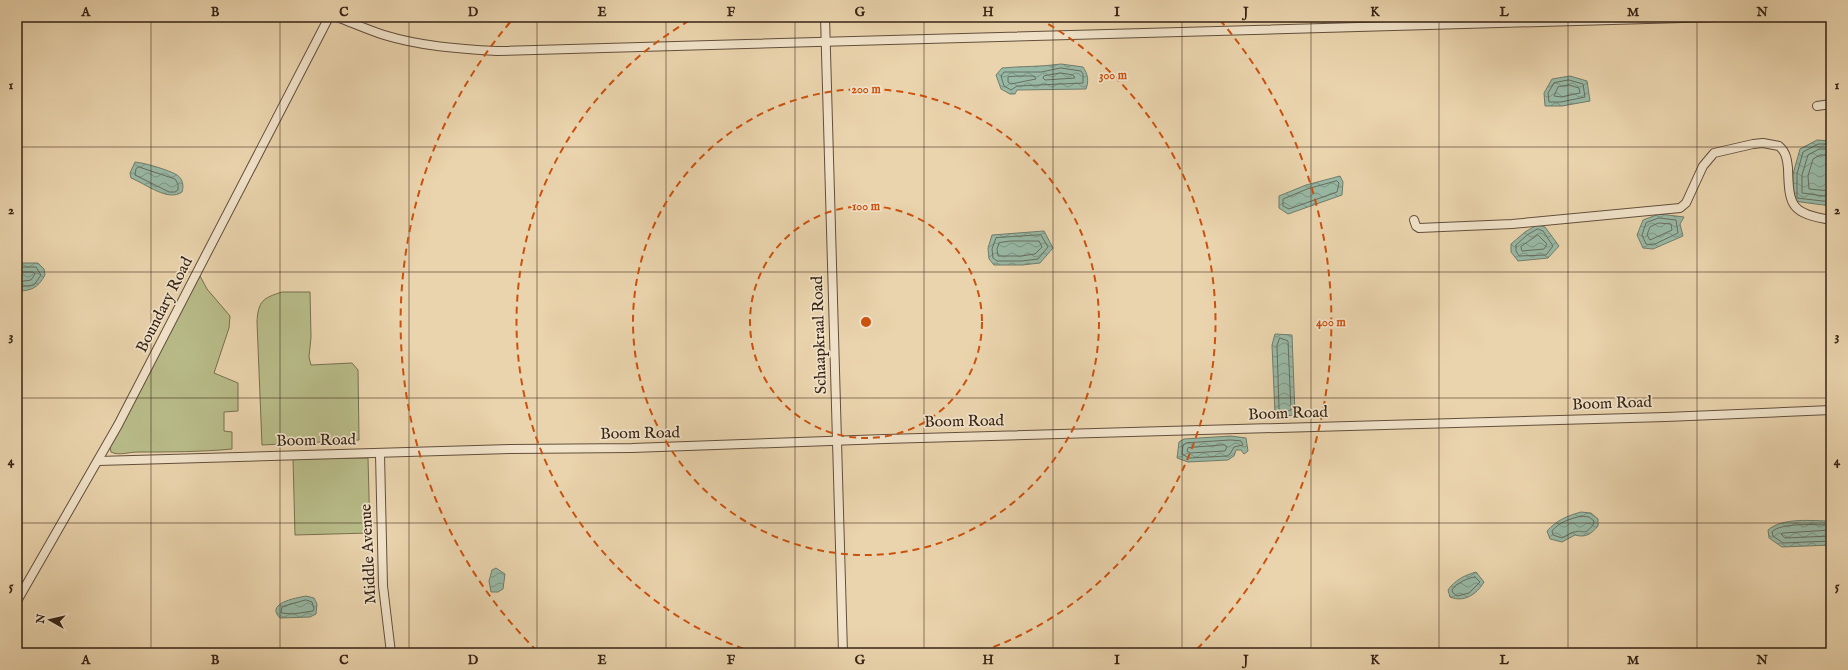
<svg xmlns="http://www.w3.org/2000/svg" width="1848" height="670" font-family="'IM FELL English',serif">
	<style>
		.grass { fill: #b8bc89; stroke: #777050 }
		.water { fill: url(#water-waves); stroke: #717d6c }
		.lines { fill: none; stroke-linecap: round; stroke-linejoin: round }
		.shore { stroke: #676e5e; stroke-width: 1 }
		.minor-casing { stroke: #634f3c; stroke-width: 10 }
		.minor { stroke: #f1e3ca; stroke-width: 8 }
		.grid { fill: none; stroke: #362316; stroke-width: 1; stroke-opacity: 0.55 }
		.ring { fill: none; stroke: #cd510e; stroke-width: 2; stroke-dasharray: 7 5 }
		.labels { text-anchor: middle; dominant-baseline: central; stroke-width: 3.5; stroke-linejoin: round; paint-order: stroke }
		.street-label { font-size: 16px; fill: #362316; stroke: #f1e3ca }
		.centre { fill: #cd510e; stroke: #f1e3ca; stroke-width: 2 }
		.ring-label { font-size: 12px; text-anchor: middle; font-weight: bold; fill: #cd510e; stroke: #f1e3ca; stroke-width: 3.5; stroke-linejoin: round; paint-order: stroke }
		.neatline { fill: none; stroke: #362316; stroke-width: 1.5 }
		.grid-label { font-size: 13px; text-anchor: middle; font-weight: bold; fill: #362316 }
	</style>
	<defs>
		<pattern id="water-waves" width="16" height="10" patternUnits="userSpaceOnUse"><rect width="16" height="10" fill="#98b9a6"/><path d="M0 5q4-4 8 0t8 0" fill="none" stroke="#7d9686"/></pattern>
	</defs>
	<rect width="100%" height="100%" fill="#ead4ad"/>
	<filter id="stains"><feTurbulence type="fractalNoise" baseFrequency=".005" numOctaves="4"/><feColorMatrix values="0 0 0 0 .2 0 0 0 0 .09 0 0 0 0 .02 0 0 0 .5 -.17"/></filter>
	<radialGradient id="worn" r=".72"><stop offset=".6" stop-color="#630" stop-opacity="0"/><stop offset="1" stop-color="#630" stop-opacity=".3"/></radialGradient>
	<g class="grass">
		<path d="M200 276 207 289 230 316 229 328 214 373 238 383V411L224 412V431L232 432V449C200 452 169 452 138 452 128 452 119 456 111 452L110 447 164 340Z"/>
		<path d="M282 292H310L311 337 309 357 311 365 352 363 358 370 359 440 262 445 257 322C258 301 263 298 282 292Z"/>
		<path d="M368 458 370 533 295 535 293 459Z"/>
	</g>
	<g class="water">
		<path d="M1061 64 1083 67C1088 74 1089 81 1086 89L1017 90 1015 94H1010L1001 89 996 75 1002 68C1022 66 1041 67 1061 64Z"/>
		<path d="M1570 76 1587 81 1590 101 1562 106H1545L1544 93 1552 79Z"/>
		<path d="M1817 140 1831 141V206L1793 201V174L1800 149Z"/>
		<path d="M135 162C145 163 169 170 177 175 183 179 184 186 182 192 168 202 146 184 131 178L130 173Z"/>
		<path d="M1340 176 1343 182 1342 195 1288 214 1279 208V196L1306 185Z"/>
		<path d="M1659 214 1684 217 1680 224 1683 236 1653 249 1643 248 1637 235 1643 220Z"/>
		<path d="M1537 225 1545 227 1559 246 1548 258 1518 261 1511 252V244L1525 232Z"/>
		<path d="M1044 231 1053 248 1040 263 1022 265H994L989 259 988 248 992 235Z"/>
		<path d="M17 263H38L44 269 45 275C38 288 31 291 17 291Z"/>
		<path d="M1275 334 1292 335 1295 415 1284 416 1275 414 1272 345Z"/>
		<path d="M1231 436 1246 438 1248 451 1244 454 1241 450H1236L1234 456 1228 460 1188 462 1177 458 1179 442 1184 439Z"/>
		<path d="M1581 512 1591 513 1598 519V526C1591 534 1586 538 1575 535L1562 542 1550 539 1547 531C1557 520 1567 516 1581 512Z"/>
		<path d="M1831 521V545L1782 547 1769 538 1768 530C1783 517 1812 521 1831 521Z"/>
		<path d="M496 568 505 574 503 589 498 592H491L489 581 492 570Z"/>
		<path d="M1476 572 1484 582C1477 594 1464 603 1450 597L1448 590C1455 580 1465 575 1476 572Z"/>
		<path d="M306 596 314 598 317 604 316 614 310 617 280 618C265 603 296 598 306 596Z"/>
	</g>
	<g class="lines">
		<g class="shore">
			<path d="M1061 68 1081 71 1083 74V83L1017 86 1011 90 1004 86 1001 76 1004 72H1041Z"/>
			<path d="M1061 73 1073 75 1075 78 1045 80 1043 78 1044 76Z"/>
			<path d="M1019 76H1034L1036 79 1011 84 1008 82V77Z"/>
			<path d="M1569 80 1583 84 1585 97 1561 102H1549L1548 93 1554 83Z"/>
			<path d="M1569 85 1579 88 1580 93 1561 97 1554 96 1558 87Z"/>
			<path d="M1831 144H1818L1803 152 1797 174V198L1831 202"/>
			<path d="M1831 149H1819L1808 155 1802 175V193L1831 197"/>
			<path d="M1831 155H1820L1813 159 1808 176 1809 189 1831 191"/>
			<path d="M139 167 175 179 178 184V190L175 192H169L135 175 136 169Z"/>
			<path d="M1337 181 1339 183 1337 192 1289 209 1283 206V199L1307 189Z"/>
			<path d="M1659 218 1676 220 1678 233 1653 245 1646 244 1642 235 1646 223Z"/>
			<path d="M1659 223 1671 224 1672 230 1650 240 1647 235 1650 227Z"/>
			<path d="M1538 229 1543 231 1553 246 1546 255 1519 256 1516 251V245L1527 235Z"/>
			<path d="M1041 235 1048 247 1038 259 1022 261H997L993 258 992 249 996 238Z"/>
			<path d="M1538 235 1547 244 1544 249 1522 251 1521 247Z"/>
			<path d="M1011 241H1039L1042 247 1035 254 1021 256H998L997 249 999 243Z"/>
			<path d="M17 267H36L41 275 34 285 17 287"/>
			<path d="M17 272H33L35 274 31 280 17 282"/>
			<path d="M1280 338 1288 341 1291 410 1285 412 1279 409 1277 346Z"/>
			<path d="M1231 440 1241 441 1243 445 1234 447 1230 454 1227 456 1189 458 1182 454 1183 445 1186 443Z"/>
			<path d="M1225 445 1227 447 1225 451 1190 453 1187 451 1188 448Z"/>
			<path d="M1581 516 1589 517 1594 521 1593 525C1583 537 1584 529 1574 532 1570 533 1566 536 1562 538L1553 535 1552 531C1559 522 1570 519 1581 516Z"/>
			<path d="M1831 525C1818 525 1780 522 1772 532L1773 536 1783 543 1831 541"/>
			<path d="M1831 530 1783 533 1781 534 1785 538 1831 536"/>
			<path d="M1475 577 1480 582 1469 593 1457 596 1453 593 1452 590C1457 583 1467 578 1475 577Z"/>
			<path d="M306 600 312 602 314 609 313 611 293 614 281 613 282 607Z"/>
		</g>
		<g class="minor-casing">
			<g id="minor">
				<path d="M337 17C353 23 368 30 384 35 420 46 458 49 497 51L1718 17"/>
				<path d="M825 17 843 653"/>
				<path d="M1817 106 1831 104"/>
				<path d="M1414 220 1416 226 1419 228 1512 224 1680 208 1686 203 1703 166 1714 153 1753 144 1763 143 1779 146C1786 152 1787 159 1788 168 1789 207 1791 213 1831 220"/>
				<path d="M380 454 383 586 391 653"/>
				<path d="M98 461 512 449 632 448 885 439 1666 417 1831 410"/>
				<path d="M17 601 118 425 329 17"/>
			</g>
		</g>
		<use href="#minor" class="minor"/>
	</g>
	<path class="grid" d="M151 17V653M280 17V653M409 17V653M537 17V653M666 17V653M795 17V653M924 17V653M1053 17V653M1182 17V653M1311 17V653M1439 17V653M1568 17V653M1697 17V653M17 147H1831M17 272H1831M17 398H1831M17 523H1831"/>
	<g class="ring">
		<circle cx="866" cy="322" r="116"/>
		<circle cx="866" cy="322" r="233"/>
		<path d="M755 653A349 349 0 0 1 694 18M1038 18A349 349 0 0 1 977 653"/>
		<path d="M537 651A465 465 0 0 1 512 20M1220 20A465 465 0 0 1 1195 651"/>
	</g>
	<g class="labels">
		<g class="street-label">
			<text transform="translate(165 305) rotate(-63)">Boundary Road</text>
			<text transform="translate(820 335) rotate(-92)">Schaapkraal Road</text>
			<text transform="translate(1612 404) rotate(-2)">Boom Road</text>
			<text transform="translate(1288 414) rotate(-2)">Boom Road</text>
			<text transform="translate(964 422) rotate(-1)">Boom Road</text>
			<text transform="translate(640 434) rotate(-1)">Boom Road</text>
			<text transform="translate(316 441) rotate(-1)">Boom Road</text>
			<text transform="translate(369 554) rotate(-93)">Middle Avenue</text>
		</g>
	</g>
	<circle cx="866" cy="322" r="6" class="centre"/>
	<g class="ring-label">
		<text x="1113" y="79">300 m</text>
		<text x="866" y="93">200 m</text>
		<text x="866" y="210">100 m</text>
		<text x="1331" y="326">400 m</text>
	</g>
	<rect width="1848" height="670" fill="none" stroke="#ead4ad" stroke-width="44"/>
	<g transform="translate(50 620) rotate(278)" stroke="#f1e3ca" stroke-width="3" paint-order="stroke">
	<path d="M0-3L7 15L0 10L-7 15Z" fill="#362316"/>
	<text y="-6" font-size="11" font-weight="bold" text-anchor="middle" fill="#362316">N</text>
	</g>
	<rect x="22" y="22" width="1804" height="626" class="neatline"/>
	<g class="grid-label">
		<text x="86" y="16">A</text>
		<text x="215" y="16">B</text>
		<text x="344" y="16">C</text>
		<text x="473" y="16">D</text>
		<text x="602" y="16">E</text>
		<text x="731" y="16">F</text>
		<text x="860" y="16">G</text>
		<text x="988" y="16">H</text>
		<text x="1117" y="16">I</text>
		<text x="1246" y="16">J</text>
		<text x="1375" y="16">K</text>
		<text x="1504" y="16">L</text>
		<text x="1633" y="16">M</text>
		<text x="1762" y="16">N</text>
		<text x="11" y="89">1</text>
		<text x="1837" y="89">1</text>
		<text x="11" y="214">2</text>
		<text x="1837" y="214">2</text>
		<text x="11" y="340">3</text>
		<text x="1837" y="340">3</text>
		<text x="11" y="465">4</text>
		<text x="1837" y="465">4</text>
		<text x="11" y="590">5</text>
		<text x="1837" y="590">5</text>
		<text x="86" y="664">A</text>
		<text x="215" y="664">B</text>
		<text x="344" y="664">C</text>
		<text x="473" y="664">D</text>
		<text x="602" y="664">E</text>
		<text x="731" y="664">F</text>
		<text x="860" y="664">G</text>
		<text x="988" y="664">H</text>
		<text x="1117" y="664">I</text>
		<text x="1246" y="664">J</text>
		<text x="1375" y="664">K</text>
		<text x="1504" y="664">L</text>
		<text x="1633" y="664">M</text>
		<text x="1762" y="664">N</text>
	</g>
	<rect width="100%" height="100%" filter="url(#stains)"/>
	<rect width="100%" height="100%" fill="url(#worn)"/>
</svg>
